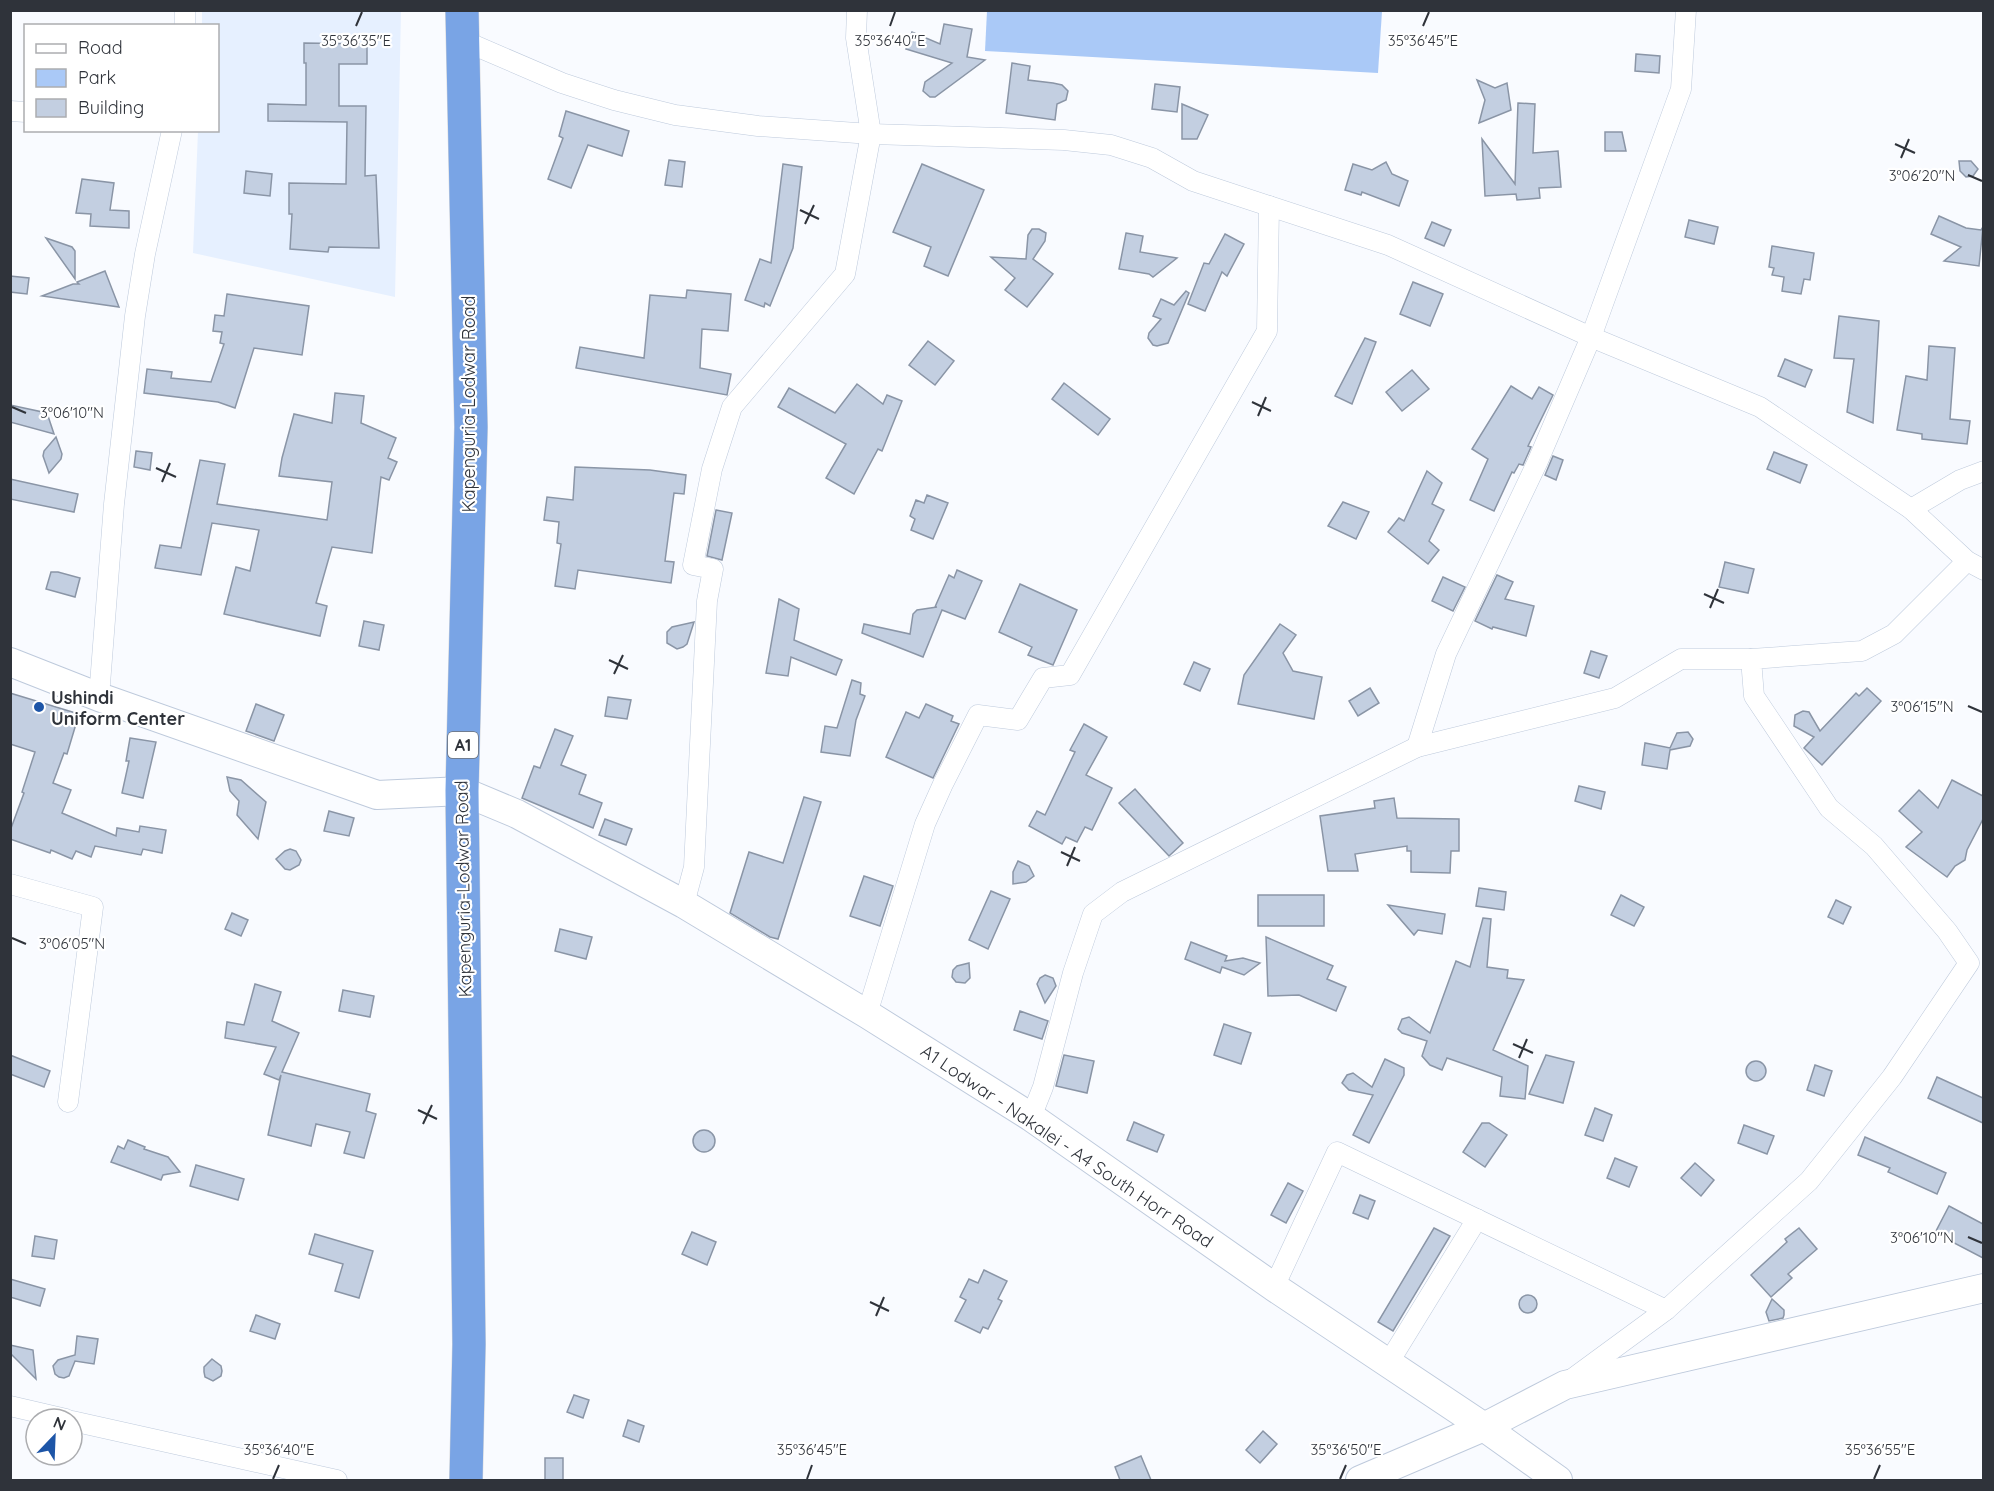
<svg xmlns="http://www.w3.org/2000/svg" width="1994" height="1491" font-family="Quicksand,sans-serif">
	<style>
		.built { fill: #e6f0ff }
		.green { fill: #aac9f7 }
		.building { fill: #c3cfe1; stroke: #8a95a6; stroke-width: 1.5 }
		.lines { fill: none; stroke-linecap: round; stroke-linejoin: round }
		.street-casing { stroke: #becadc; stroke-width: 21 }
		.secondary-casing { stroke: #becadc; stroke-width: 30 }
		.highway-casing { stroke: #d5d6d8; stroke-width: 34 }
		.street { stroke: #fff; stroke-width: 20 }
		.secondary { stroke: #fff; stroke-width: 28 }
		.highway { stroke: #79a4e5; stroke-width: 33 }
		.ticks { fill: none; stroke: #2f333a; stroke-width: 2 }
		.poi-dot { fill: #1d55a7; stroke: #fff; stroke-width: 2 }
		.labels { text-anchor: middle; dominant-baseline: central; stroke-width: 4.5; stroke-linejoin: round; paint-order: stroke }
		.shield { fill: #fff; stroke: #6d7075; stroke-width: 1.5 }
		.shield-label { font-size: 16px; font-weight: bold; fill: #2f333a }
		.street-label { font-size: 18px; fill: #2f333a; stroke: #fff }
		.poi-label { font-size: 18px; font-weight: bold; fill: #2f333a; stroke: #fff; text-anchor: start }
		.ticks-label { font-size: 15px; text-anchor: middle; fill: #2f333a; stroke: #fff; stroke-width: 4.5; stroke-linejoin: round; paint-order: stroke }
	</style>
	<rect width="100%" height="100%" fill="#f9fbff"/>
	<path class="built" d="M202 11H401L395 297 193 253 198 131 218 130V26L202 25Z"/>
	<path class="green" d="M987 11H1382L1378 73 985 51Z"/>
	<g class="building">
		<path d="M944 24 972 29 967 57 985 60 935 97H930L923 91 925 82 952 63 906 49 912 32 940 44Z"/>
		<path d="M304 43 367 44V64H339V106H366L365 176 376 175 379 248 329 247 328 252 290 249 292 214H289V183L346 184 347 122 268 121V104L306 105V63H304Z"/>
		<path d="M1636 54 1660 56 1659 73 1635 71Z"/>
		<path d="M1012 63 1030 66 1028 80 1053 83 1062 85 1068 91 1066 100 1057 104 1055 120 1006 113Z"/>
		<path d="M1477 80 1495 88 1507 83 1511 110 1479 123 1485 100Z"/>
		<path d="M1155 84 1180 87 1177 112 1152 109Z"/>
		<path d="M1518 103 1535 104 1533 153 1558 151 1561 187 1539 188 1540 198 1517 200 1516 194 1485 196 1482 139 1515 184Z"/>
		<path d="M1182 104 1208 115 1197 139H1182Z"/>
		<path d="M566 111 629 131 622 156 588 145 571 188 548 179 563 138 559 136Z"/>
		<path d="M1605 132H1622L1626 151H1605Z"/>
		<path d="M669 160 685 162 682 187 665 185Z"/>
		<path d="M1959 161H1971L1978 169 1973 176 1966 177 1960 171Z"/>
		<path d="M1386 162 1392 174 1408 181 1399 206 1362 192 1361 195 1345 190 1353 164 1372 170Z"/>
		<path d="M783 164 802 167 793 248 770 306 765 303 764 307 745 300 760 259 771 263Z"/>
		<path d="M922 164 984 190 948 276 924 266 931 247 893 232Z"/>
		<path d="M246 171 272 174 270 196 244 193Z"/>
		<path d="M82 179 114 183 110 210 129 211V228L90 226 91 214 76 213Z"/>
		<path d="M1939 216 1966 228 1981 230 1983 227 1979 266 1944 261 1961 247 1931 234Z"/>
		<path d="M1689 220 1718 227 1714 244 1685 237Z"/>
		<path d="M1432 222 1451 230 1444 246 1425 238Z"/>
		<path d="M1032 229H1039L1046 233 1045 241 1033 259 1053 274 1027 307 1005 290 1015 278 991 257 1026 259 1028 235Z"/>
		<path d="M1126 233 1143 236 1140 252 1177 258 1153 277 1149 274 1119 269Z"/>
		<path d="M1225 234 1244 244 1227 276 1222 272 1205 311 1188 304 1204 263 1209 264Z"/>
		<path d="M46 238 72 247 75 251V279Z"/>
		<path d="M1772 246 1814 253 1810 280 1804 279 1801 294 1782 291 1784 277 1772 275 1774 268 1769 267Z"/>
		<path d="M105 271 119 307 42 296 73 284H79L77 282Z"/>
		<path d="M10 276 29 278 27 294 10 292Z"/>
		<path d="M1413 282 1443 294 1430 326 1400 314Z"/>
		<path d="M687 290 731 294 728 331 702 329 700 368 731 374 727 395 576 368 580 347 644 358 650 295 686 298Z"/>
		<path d="M1186 291 1189 293 1168 343 1157 346 1153 345 1148 338 1149 333 1161 319 1153 316 1161 299 1174 305Z"/>
		<path d="M227 294 309 306 302 355 254 348 235 408 218 402 144 393 147 369 172 372 171 378 211 382 224 344 220 343 222 332 213 331 215 315 224 316Z"/>
		<path d="M1839 316 1879 321 1873 423 1847 412 1854 359 1834 358Z"/>
		<path d="M1365 338 1376 342 1352 404 1335 396Z"/>
		<path d="M928 341 954 361 935 385 909 365Z"/>
		<path d="M1929 346 1955 348 1950 419 1970 421 1967 444 1922 439V434L1897 430 1906 376 1927 380Z"/>
		<path d="M1785 359 1812 370 1805 387 1778 376Z"/>
		<path d="M1412 370 1429 389 1402 411 1386 392Z"/>
		<path d="M1064 383 1110 419 1098 435 1052 399Z"/>
		<path d="M857 384 883 404 887 395 902 401 882 451 878 449 854 494 826 478 846 444 778 407 789 388 835 413Z"/>
		<path d="M1511 386 1532 399 1539 387 1553 395 1528 446 1531 447 1523 465 1519 464 1514 473 1512 472 1494 511 1470 500 1488 459 1472 449Z"/>
		<path d="M335 393 364 396 361 423 396 438 388 458 397 462 389 480 381 477 372 553 332 547 316 603 327 606 320 636 224 614 236 567 250 571 259 530 212 523 201 575 155 568 160 545 181 548 200 460 225 464 217 504 327 520 332 482 279 476 282 458 294 414 332 423Z"/>
		<path d="M10 405 47 413 54 434 10 422Z"/>
		<path d="M56 437 62 454 61 459 49 473 43 456 44 451Z"/>
		<path d="M136 451 152 453 150 470 134 467Z"/>
		<path d="M1774 452 1807 465 1800 483 1767 469Z"/>
		<path d="M1553 456 1563 460 1556 480 1545 475Z"/>
		<path d="M575 467 650 470 686 475 684 494 674 493 665 561 674 562 671 583 578 570 575 589 555 586 561 544 557 543 559 522 544 520 547 497 573 500Z"/>
		<path d="M1427 471 1442 483 1432 504 1444 510 1429 541 1439 550 1428 564 1388 532 1399 518 1404 521Z"/>
		<path d="M10 479 78 494 74 512 10 499Z"/>
		<path d="M927 495 948 503 933 539 911 530 915 519 910 516 916 500 924 503Z"/>
		<path d="M1343 502 1369 512 1356 539 1328 526Z"/>
		<path d="M716 510 732 513 722 560 707 556Z"/>
		<path d="M1725 562 1754 569 1748 593 1719 587Z"/>
		<path d="M957 570 982 581 965 619 942 610 923 657 862 633 864 624 910 634 913 614 917 610 937 607H935L949 575 954 578Z"/>
		<path d="M51 572H58L80 578 75 597 46 589Z"/>
		<path d="M1497 575 1513 582 1505 599 1534 606 1526 636 1493 627 1492 629 1475 621Z"/>
		<path d="M1443 577 1465 587 1453 611 1432 601Z"/>
		<path d="M1020 584 1077 610 1053 665 1028 655 1032 647 999 632Z"/>
		<path d="M779 599 799 609 794 640 842 660 836 675 791 657 788 676 766 673Z"/>
		<path d="M364 621 384 625 379 650 359 646Z"/>
		<path d="M694 622 687 644 683 647 677 649 667 643V632L672 627Z"/>
		<path d="M1280 624 1296 635 1283 653 1293 671 1322 677 1314 719 1238 704 1244 675Z"/>
		<path d="M1591 651 1607 656 1599 678 1584 673Z"/>
		<path d="M1194 662 1210 669 1200 691 1184 684Z"/>
		<path d="M852 680 861 683 860 694 865 696 856 720 850 756 821 752 825 726 837 728Z"/>
		<path d="M1370 688 1379 703 1358 716 1349 701Z"/>
		<path d="M1867 688 1881 701 1822 765 1804 748 1814 737 1794 726 1795 715 1803 711 1809 712 1820 731 1856 693 1859 696Z"/>
		<path d="M10 693 79 714 67 754 64 753 53 783 71 790 62 813 116 836 117 828 139 832 140 826 166 830 162 853 143 849 141 855 95 846 91 857 76 851 72 859 51 850 50 853 10 839V831L24 793 22 792 35 752 10 744Z"/>
		<path d="M608 697 631 700 627 719 605 716Z"/>
		<path d="M256 704 284 715 274 741 246 731Z"/>
		<path d="M926 704 953 716 951 721 959 724 933 778 886 757 906 712 919 718Z"/>
		<path d="M1084 724 1107 737 1086 775 1112 788 1092 830 1085 827 1077 842 1066 837 1062 844 1029 826 1037 811 1045 815 1075 752 1070 750Z"/>
		<path d="M555 729 573 736 561 765 586 775 579 794 602 803 593 828 522 798 534 766 540 768Z"/>
		<path d="M1688 732 1693 739 1690 746 1670 750 1667 769 1642 765 1645 743 1670 748 1677 733Z"/>
		<path d="M130 738 156 742 143 798 122 793 129 761H126Z"/>
		<path d="M227 777 241 780 266 802 258 839 237 815 239 801 230 791Z"/>
		<path d="M1952 780 1983 796V819L1967 850 1965 860 1955 866 1947 877 1906 847 1922 832 1899 811 1919 790 1938 808Z"/>
		<path d="M1579 786 1605 792 1601 809 1575 801Z"/>
		<path d="M1135 789 1183 843 1169 856 1119 803Z"/>
		<path d="M804 797 821 802 778 939 770 937 730 913 749 852 783 863Z"/>
		<path d="M1394 798 1397 818 1459 819V851H1451L1450 873 1411 872V851H1407V846L1355 854 1358 871H1328L1320 816 1375 808 1374 801Z"/>
		<path d="M329 811 354 818 349 836 324 831Z"/>
		<path d="M605 819 632 829 626 845 599 835Z"/>
		<path d="M290 849 296 851 301 860 299 865 290 870 285 869 276 859 285 851Z"/>
		<path d="M1018 861 1029 866 1034 876 1026 882 1013 884V872Z"/>
		<path d="M864 876 893 886 880 926 850 916Z"/>
		<path d="M1479 888 1506 892 1504 910 1476 906Z"/>
		<path d="M991 891 1010 899 988 949 969 940Z"/>
		<rect x="1258" y="895" width="66" height="31"/>
		<path d="M1621 895 1644 907 1634 926 1611 915Z"/>
		<path d="M1836 900 1851 907 1843 924 1828 917Z"/>
		<path d="M1388 905 1445 914 1442 934 1418 930 1414 935Z"/>
		<path d="M232 913 248 920 241 936 225 929Z"/>
		<path d="M1483 918 1491 919 1487 967 1508 970 1507 978 1524 980 1493 1050 1528 1066 1525 1099 1500 1096 1502 1077 1447 1058 1442 1070 1430 1065 1422 1056 1427 1041 1402 1033 1398 1029 1402 1019 1409 1017 1430 1033 1456 961 1470 967Z"/>
		<path d="M560 929 592 937 586 959 555 951Z"/>
		<path d="M1266 937 1333 966 1327 979 1346 987 1336 1011 1299 995 1268 996Z"/>
		<path d="M1191 942 1227 956 1225 961 1243 958 1260 963 1244 975 1222 967 1220 973 1185 959Z"/>
		<path d="M969 963 970 978 965 983 956 982 952 977 953 970 957 966Z"/>
		<path d="M1045 975 1053 978 1056 986 1045 1003 1037 984 1040 978Z"/>
		<path d="M255 984 281 992 272 1021 299 1033 282 1072 370 1094 366 1111 376 1114 364 1158 344 1153 350 1132 316 1124 311 1146 268 1135 281 1075 279 1080 264 1074 276 1047 225 1038 227 1022 244 1025Z"/>
		<path d="M343 990 374 996 370 1017 339 1011Z"/>
		<path d="M1020 1011 1048 1021 1042 1039 1014 1030Z"/>
		<path d="M1224 1024 1251 1033 1241 1064 1214 1055Z"/>
		<path d="M10 1055 50 1071 44 1087 10 1074Z"/>
		<path d="M1064 1055 1094 1061 1087 1093 1056 1086Z"/>
		<path d="M1546 1055 1574 1062 1563 1103 1529 1094Z"/>
		<path d="M1385 1059 1404 1068V1075L1369 1143 1353 1135 1373 1095 1349 1090 1342 1083 1347 1075 1353 1073 1372 1087Z"/>
		<circle cx="1756" cy="1071" r="10"/>
		<path d="M1815 1065 1832 1071 1824 1096 1807 1090Z"/>
		<path d="M1937 1077 1983 1098V1123L1928 1098Z"/>
		<path d="M1595 1108 1612 1115 1603 1141 1585 1135Z"/>
		<path d="M1134 1122 1164 1135 1157 1152 1127 1140Z"/>
		<path d="M1482 1123H1489L1507 1135 1485 1167 1463 1152Z"/>
		<path d="M1744 1125 1774 1136 1767 1154 1738 1143Z"/>
		<circle cx="704" cy="1141" r="11"/>
		<path d="M1865 1137 1946 1173 1937 1194 1888 1172 1890 1168 1858 1155Z"/>
		<path d="M128 1140 145 1147 144 1149 168 1157 180 1172 163 1175 161 1180 111 1162 118 1146 124 1149Z"/>
		<path d="M1615 1158 1637 1167 1629 1187 1607 1178Z"/>
		<path d="M1695 1163 1714 1180 1701 1196 1681 1178Z"/>
		<path d="M196 1165 244 1179 238 1200 190 1186Z"/>
		<path d="M1288 1183 1303 1191 1286 1223 1271 1215Z"/>
		<path d="M1360 1195 1375 1201 1368 1219 1353 1213Z"/>
		<path d="M1949 1206 1983 1224V1258L1935 1233Z"/>
		<path d="M1434 1228 1450 1236 1393 1331 1378 1322Z"/>
		<path d="M1799 1228 1817 1249 1788 1274 1792 1278 1771 1297 1751 1275 1787 1242 1785 1239Z"/>
		<path d="M692 1232 716 1242 707 1265 682 1254Z"/>
		<path d="M315 1234 373 1251 359 1298 335 1291 343 1264 309 1254Z"/>
		<path d="M35 1236 57 1240 54 1259 32 1256Z"/>
		<path d="M984 1270 1007 1281 998 1299 1002 1301 988 1329 983 1327 980 1333 955 1321 966 1300 960 1297 969 1279 978 1283Z"/>
		<path d="M10 1279 45 1289 40 1306 10 1297Z"/>
		<circle cx="1528" cy="1304" r="9"/>
		<path d="M1772 1299 1784 1310V1315L1783 1318 1769 1321 1766 1312Z"/>
		<path d="M256 1315 280 1324 275 1339 250 1331Z"/>
		<path d="M77 1336 98 1339 94 1364 75 1361 69 1376 64 1378 59 1377 55 1374 53 1366 58 1360 75 1355Z"/>
		<path d="M10 1345 33 1350 36 1379 10 1353Z"/>
		<path d="M212 1359 221 1366 222 1371 221 1376 213 1381 205 1377 204 1372V1367Z"/>
		<path d="M574 1395 589 1400 583 1418 567 1412Z"/>
		<path d="M628 1420 644 1426 639 1442 623 1436Z"/>
		<path d="M1263 1431 1277 1444 1260 1463 1246 1450Z"/>
		<path d="M1141 1456 1151 1480H1120L1115 1467Z"/>
		<rect x="545" y="1458" width="18" height="22"/>
	</g>
	<g class="lines">
		<g class="street-casing">
			<g id="street">
				<path d="M185 10V26"/>
				<path d="M462 40 562 83 614 100 675 115 758 126 871 134 1064 140 1111 145 1152 158 1193 181 1388 245 1591 337 1760 407 1911 509 1967 561 1984 570"/>
				<path d="M10 111 26 112"/>
				<path d="M1911 509 1960 480 1984 471"/>
				<path d="M99 697 114 504 135 316 145 254 172 130"/>
				<path d="M1417 747 1446 654 1537 463 1591 337 1681 89 1686 10"/>
				<path d="M10 884 93 907 68 1102"/>
				<path d="M684 904 694 867 707 601 713 569 693 565 712 469 732 407 845 274 871 134 856 38 857 10"/>
				<path d="M867 1014 925 824 943 784 978 715 1018 720 1043 678 1070 675 1267 331 1269 206"/>
				<path d="M1031 1117 1043 1087 1073 973 1093 914 1122 892 1417 747 1615 698 1681 659H1751"/>
				<path d="M1274 1287 1337 1152 1666 1310"/>
				<path d="M1389 1362 1477 1219"/>
				<path d="M1572 1379 1666 1310 1809 1181 1892 1077 1969 963 1947 931 1874 846 1829 808 1754 696 1751 659 1862 651 1894 634 1967 561"/>
				<path d="M10 1406 66 1419"/>
				<path d="M72 1421 337 1480"/>
			</g>
		</g>
		<g class="secondary-casing">
			<g id="secondary">
				<path d="M10 662 99 697 377 795 462 791 517 814 684 904 867 1014 1031 1117 1274 1287 1484 1427 1558 1480"/>
				<path d="M1360 1480 1484 1427 1565 1385 1984 1288"/>
			</g>
		</g>
		<g class="highway-casing">
			<path id="highway" d="M462 10 471 427 462 791 469 1344 466 1480"/>
		</g>
		<use href="#street" class="street"/>
		<use href="#secondary" class="secondary"/>
		<use href="#highway" class="highway"/>
	</g>
	<path class="ticks" d="M356 26 362 12M890 26 895 12M1423 26 1429 12M1895 144 1915 153M1901 158 1909 139M1968 175 1982 181M800 210 819 219M805 224 814 205M1252 402 1271 411M12 407 26 413M1258 416 1266 397M156 468 176 477M162 482 170 463M1704 594 1724 603M1710 608 1718 589M609 660 628 669M614 674 623 655M1968 706 1982 712M1061 852 1080 861M1067 866 1075 847M12 938 26 944M1513 1044 1533 1053M1519 1058 1527 1039M418 1110 437 1119M423 1124 432 1105M1968 1237 1982 1243M870 1302 889 1311M876 1316 884 1297M273 1479 279 1465M807 1479 812 1465M1340 1479 1346 1465M1874 1479 1880 1465"/>
	<circle class="poi-dot" cx="39" cy="707" r="6"/>
	<g class="labels">
		<rect class="shield" x="448" y="732" width="30" height="26" rx="4.5"/>
		<g class="shield-label">
			<text x="463" y="745">A1</text>
		</g>
		<g class="street-label">
			<text transform="translate(468 404) rotate(-90)">Kapenguria-Lodwar Road</text>
			<text transform="translate(463 889) rotate(-91)">Kapenguria-Lodwar Road</text>
			<text transform="translate(1067 1146) rotate(34)">A1 Lodwar - Nakalei - A4 South Horr Road</text>
		</g>
		<g class="poi-label">
			<text x="51" y="697">Ushindi<tspan x="51" dy="21">Uniform Center</tspan></text>
		</g>
	</g>
	<g class="ticks-label">
		<text x="356" y="46">35°36'35"E</text>
		<text x="890" y="46">35°36'40"E</text>
		<text x="1423" y="46">35°36'45"E</text>
		<text x="1922" y="181">3°06'20"N</text>
		<text x="72" y="418">3°06'10"N</text>
		<text x="1922" y="712">3°06'15"N</text>
		<text x="72" y="949">3°06'05"N</text>
		<text x="1922" y="1243">3°06'10"N</text>
		<text x="279" y="1455">35°36'40"E</text>
		<text x="812" y="1455">35°36'45"E</text>
		<text x="1346" y="1455">35°36'50"E</text>
		<text x="1880" y="1455">35°36'55"E</text>
	</g>
	<rect width="1994" height="1491" fill="none" stroke="#2f333a" stroke-width="24"/>
	<rect x="24" y="24" width="195" height="108" fill="#ffffff" stroke="#acadb0" stroke-width="1.5"/>
	<rect x="36" y="44" width="30" height="9" fill="#ffffff" stroke="#acadb0" stroke-width="1.5"/>
	<text x="78" y="54" font-size="18" fill="#2f333a">Road</text>
	<rect x="36" y="69" width="30" height="18" fill="#aac9f7" stroke="#acadb0" stroke-width="1.5"/>
	<text x="78" y="84" font-size="18" fill="#2f333a">Park</text>
	<rect x="36" y="99" width="30" height="18" fill="#c3cfe1" stroke="#acadb0" stroke-width="1.5"/>
	<text x="78" y="114" font-size="18" fill="#2f333a">Building</text>
	<g transform="translate(54 1437) rotate(23)"><circle r="28" fill="#ffffff" stroke="#acadb0" stroke-width="1.5"/>
	<path d="M0-4.5L10 22L0 15L-10 22Z" fill="#1d55a7"/>
	<text y="-9" font-size="16" font-weight="bold" text-anchor="middle" fill="#2f333a">N</text>
	</g>
</svg>
